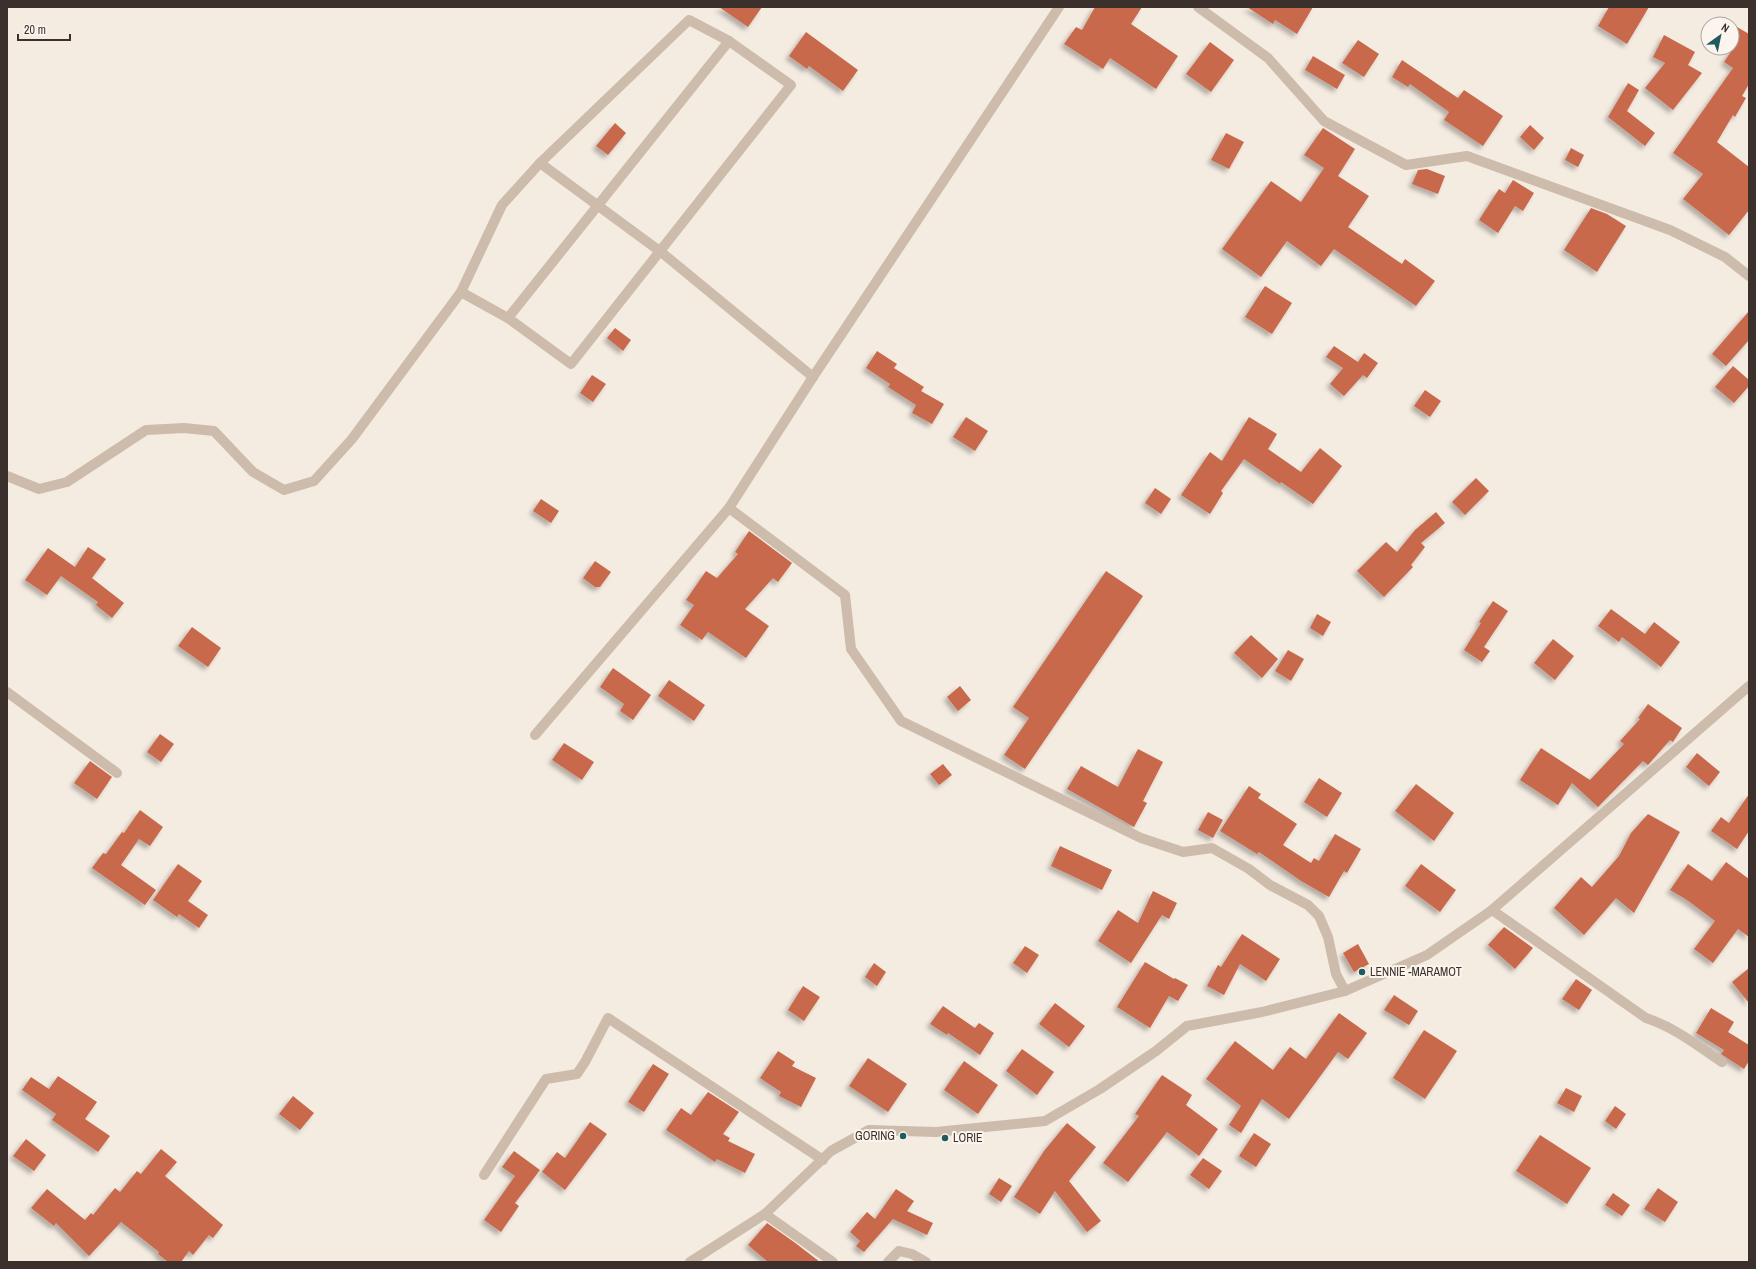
<svg xmlns="http://www.w3.org/2000/svg" width="1756" height="1269" font-family="'Archivo Narrow',sans-serif">
	<style>
		.building { fill: #c8694b; filter: url(#shadow) }
		.lines { fill: none; stroke-linecap: round; stroke-linejoin: round }
		.minor { stroke: #cdbbac; stroke-width: 10 }
		.tertiary { stroke: #cdbbac; stroke-width: 10 }
		.poi-dot { fill: #1f5a5e; stroke: #fbf5ee; stroke-width: 1.5 }
		.labels { text-anchor: middle; dominant-baseline: central; stroke-width: 4; stroke-linejoin: round; paint-order: stroke }
		.poi-label { font-size: 12px; fill: #3b302b; stroke: #fbf5ee; text-anchor: start }
	</style>
	<defs>
		<filter id="shadow"><feDropShadow dx="-3.5" dy="3.5" stdDeviation="2" flood-color="#0004"/></filter>
	</defs>
	<rect width="100%" height="100%" fill="#f4ebe1"/>
	<g class="building">
		<path d="M719 7H762L748 27Z"/>
		<path d="M1095 7H1142L1131 24 1178 56 1156 89 1110 58 1103 69 1064 44 1076 27 1082 30Z"/>
		<path d="M1247 7H1313L1297 34 1275 20 1273 24Z"/>
		<path d="M1609 7H1649L1627 44 1598 26Z"/>
		<path d="M1732 24 1749 34V84L1742 96 1746 98 1735 117 1733 115 1717 142 1749 167V210L1729 235 1683 199 1703 174 1673 153 1733 68 1724 62 1732 50Z"/>
		<path d="M806 32 858 70 843 91 809 66 807 69 789 56Z"/>
		<path d="M1664 35 1695 52 1688 65 1702 73 1673 110 1645 88 1665 63 1653 57Z"/>
		<path d="M1358 40 1379 54 1364 77 1342 63Z"/>
		<path d="M1210 42 1234 60 1211 92 1186 74Z"/>
		<path d="M1313 56 1345 75 1337 89 1305 70Z"/>
		<path d="M1402 60 1458 98 1464 90 1503 116 1483 146 1444 120 1449 112 1410 84 1408 87 1392 77Z"/>
		<path d="M1628 83 1639 90 1627 111 1655 133 1645 146 1608 117Z"/>
		<path d="M615 123 626 133 608 155 596 146Z"/>
		<path d="M1530 125 1544 138 1534 150 1520 137Z"/>
		<path d="M1323 128 1355 149 1338 176 1369 196 1348 227 1402 264 1405 259 1435 281 1416 306 1334 249 1321 266 1287 241 1261 277 1222 249 1271 181 1301 202 1324 168 1304 155Z"/>
		<path d="M1226 133 1244 142 1229 169 1211 160Z"/>
		<path d="M1571 148 1584 155 1578 167 1565 160Z"/>
		<path d="M1427 169 1445 176 1438 194 1412 184 1418 170Z"/>
		<path d="M1513 180 1534 193 1523 211 1515 206 1498 233 1479 220 1499 189 1505 193Z"/>
		<path d="M1591 208 1607 214 1626 226 1597 272 1564 250Z"/>
		<path d="M1265 286 1292 303 1272 334 1245 317Z"/>
		<path d="M1749 311V340L1726 366 1712 354Z"/>
		<path d="M615 328 631 340 623 351 607 338Z"/>
		<path d="M1334 346 1358 362 1364 353 1378 363 1367 378 1363 375 1344 396 1330 384 1343 368 1326 357Z"/>
		<path d="M877 351 897 364 894 368 924 387 921 391 944 404 932 424 912 413 916 405 888 387 890 384 866 368Z"/>
		<path d="M1733 366 1749 380V386L1734 403 1715 387Z"/>
		<path d="M592 375 606 384 593 402 580 393Z"/>
		<path d="M1425 390 1441 401 1430 417 1414 406Z"/>
		<path d="M966 417 988 431 975 451 953 437Z"/>
		<path d="M1249 417 1277 434 1268 449 1301 472 1320 448 1342 466 1313 504 1281 482 1280 484 1244 459 1221 491 1223 493 1210 514 1181 495 1210 452 1222 461Z"/>
		<path d="M1476 478 1489 491 1465 515 1452 502Z"/>
		<path d="M1155 488 1171 499 1161 514 1145 503Z"/>
		<path d="M541 499 559 511 551 523 533 511Z"/>
		<path d="M1436 512 1445 523 1421 543 1425 547 1411 565 1413 567 1384 597 1357 571 1386 542 1397 552 1415 530Z"/>
		<path d="M749 531 792 563 778 582 773 578 745 609 769 626 746 658 708 632 702 640 680 625 694 605 686 600 706 571 717 578 738 554 735 552Z"/>
		<path d="M88 547 106 559 92 578 124 603 112 618 96 605 98 602 61 576 47 595 25 580 48 548 75 567Z"/>
		<path d="M595 561 611 572 600 587H595L583 578Z"/>
		<path d="M1106 571 1143 596 1025 769 1004 755 1029 718 1013 707Z"/>
		<path d="M1493 601 1508 611 1484 647 1490 651 1482 662 1464 650 1481 623 1479 622Z"/>
		<path d="M1611 609 1645 634 1654 622 1680 642 1661 667 1622 637 1619 642 1598 626Z"/>
		<path d="M1317 614 1331 622 1323 636 1310 628Z"/>
		<path d="M192 627 221 648 208 667 178 646Z"/>
		<path d="M1251 635 1278 659 1262 678 1234 653Z"/>
		<path d="M1553 639 1574 656 1555 680 1534 663Z"/>
		<path d="M1288 650 1304 659 1291 681 1275 671Z"/>
		<path d="M613 668 651 695 633 720 620 711 624 704 600 687Z"/>
		<path d="M669 680 705 705 694 721 658 696Z"/>
		<path d="M960 686 971 700 958 711 947 697Z"/>
		<path d="M1648 704 1682 728 1673 742 1670 740 1648 765 1643 761 1598 807 1572 783 1558 805 1520 780 1541 748 1590 780 1624 744 1620 741 1640 719 1638 718Z"/>
		<path d="M160 734 174 744 161 762 147 752Z"/>
		<path d="M564 743 594 762 582 780 552 760Z"/>
		<path d="M1138 749 1163 762 1143 801 1147 803 1134 827 1067 789 1081 766 1118 787Z"/>
		<path d="M1697 753 1720 772 1709 786 1686 767Z"/>
		<path d="M90 761 112 777 97 799 74 783Z"/>
		<path d="M943 764 952 775 939 785 930 774Z"/>
		<path d="M1319 778 1342 793 1327 817 1304 802Z"/>
		<path d="M1416 784 1454 813 1434 841 1395 811Z"/>
		<path d="M1249 786 1261 794 1258 798 1297 824 1283 845 1311 863 1314 858 1319 861 1335 834 1361 849 1347 873 1344 871 1329 897 1301 881 1259 852 1257 854 1220 831Z"/>
		<path d="M1749 794V831L1737 849 1711 831 1721 817 1729 823Z"/>
		<path d="M140 810 163 827 150 846 139 839 121 865 156 890 145 905 92 868 103 853 106 854 122 832 124 833Z"/>
		<path d="M1208 812 1223 820 1213 838 1198 830Z"/>
		<path d="M1648 814 1680 832 1634 913 1616 898 1584 935 1554 908 1581 877 1592 887 1619 856 1631 833Z"/>
		<path d="M1060 846 1112 870 1102 890 1051 866Z"/>
		<path d="M1726 862 1749 879V937L1738 929 1713 963 1694 949 1715 921 1687 900 1670 890 1688 864 1712 881Z"/>
		<path d="M178 864 202 881 188 901 208 915 199 928 179 914 177 917 153 900Z"/>
		<path d="M1421 864 1456 890 1440 912 1405 886Z"/>
		<path d="M1153 891 1177 903 1169 919 1162 915 1131 963 1098 941 1118 910 1138 923Z"/>
		<path d="M1504 927 1533 948 1515 969 1488 945Z"/>
		<path d="M1242 934 1280 959 1266 981 1240 964 1224 995 1207 986 1218 965 1221 967Z"/>
		<path d="M1358 944 1369 964 1354 972 1343 953Z"/>
		<path d="M1025 946 1039 955 1027 973 1013 963Z"/>
		<path d="M1145 962 1174 979 1175 978 1188 985 1178 1001 1169 996 1150 1028 1117 1007Z"/>
		<path d="M874 963 886 972 877 986 865 977Z"/>
		<path d="M1749 968V1003L1732 982Z"/>
		<path d="M1576 979 1592 990 1579 1010 1562 999Z"/>
		<path d="M803 986 820 997 804 1021 788 1010Z"/>
		<path d="M1394 995 1418 1011 1409 1025 1384 1010Z"/>
		<path d="M1055 1003 1085 1026 1069 1047 1039 1024Z"/>
		<path d="M943 1006 975 1028 979 1023 994 1033 980 1055 948 1033 947 1035 930 1024Z"/>
		<path d="M1711 1008 1734 1022 1728 1032 1749 1045V1061L1744 1069 1721 1054 1724 1050 1696 1033Z"/>
		<path d="M1339 1013 1367 1033 1348 1059 1338 1052 1289 1119 1262 1099 1241 1133 1229 1125 1241 1106 1206 1079 1235 1041 1273 1070 1290 1047 1306 1059Z"/>
		<path d="M1424 1030 1457 1051 1425 1099 1393 1078Z"/>
		<path d="M1022 1049 1054 1072 1037 1095 1006 1071Z"/>
		<path d="M778 1051 795 1062 792 1066 816 1078 801 1107 779 1096 781 1092 760 1078Z"/>
		<path d="M868 1058 907 1084 888 1112 849 1086Z"/>
		<path d="M964 1061 998 1085 978 1114 944 1090Z"/>
		<path d="M653 1064 669 1074 644 1112 628 1102Z"/>
		<path d="M1162 1075 1192 1095 1186 1105 1218 1129 1199 1156 1167 1132 1128 1182 1103 1163 1139 1116 1135 1114Z"/>
		<path d="M58 1076 97 1102 85 1119 110 1136 98 1152 52 1120 56 1114 22 1090 31 1077 49 1089Z"/>
		<path d="M1566 1088 1582 1096 1574 1112 1557 1103Z"/>
		<path d="M708 1092 739 1112 723 1134 730 1138 728 1141 755 1154 745 1173 717 1159 715 1162 666 1130 681 1108 691 1115Z"/>
		<path d="M293 1096 314 1113 300 1130 279 1114Z"/>
		<path d="M1615 1106 1626 1114 1616 1129 1605 1121Z"/>
		<path d="M590 1122 607 1134 565 1190 542 1172 557 1152 565 1158Z"/>
		<path d="M1067 1123 1096 1147 1069 1181 1101 1221 1087 1232 1055 1191 1040 1214 1014 1197 1044 1151Z"/>
		<path d="M1254 1133 1271 1144 1256 1167 1239 1156Z"/>
		<path d="M1540 1135 1591 1168 1567 1204 1516 1171Z"/>
		<path d="M26 1139 46 1155 34 1171 13 1156Z"/>
		<path d="M161 1149 177 1162 165 1176 223 1225 213 1238 209 1235 193 1255 189 1251 181 1262H168L158 1254 159 1252 121 1222 89 1256 56 1223 54 1226 31 1208 47 1189 85 1220 91 1213 93 1215 115 1188 120 1192 137 1171 141 1174Z"/>
		<path d="M514 1151 540 1170 515 1203 519 1206 501 1232 484 1220 515 1176 502 1167Z"/>
		<path d="M1203 1158 1222 1171 1209 1189 1190 1175Z"/>
		<path d="M999 1178 1012 1186 1001 1202 989 1194Z"/>
		<path d="M1658 1188 1678 1202 1665 1222 1644 1209Z"/>
		<path d="M896 1189 914 1201 907 1211 933 1223 927 1235 893 1219 864 1252 856 1246 860 1241 850 1232 867 1212 875 1219Z"/>
		<path d="M1613 1193 1630 1205 1622 1216 1605 1205Z"/>
		<path d="M767 1223 794 1242 820 1262H768L748 1245Z"/>
	</g>
	<g class="lines">
		<g class="minor">
			<path d="M1059 7 813 377 729 508 845 595 851 649 901 721 1141 838 1183 852 1212 848 1249 869 1270 885 1308 905 1319 916 1328 937 1336 974 1345 991"/>
			<path d="M1198 7 1268 58 1324 121 1406 165 1467 156 1670 230 1725 257 1749 276"/>
			<path d="M540 163 661 252 813 377"/>
			<path d="M508 318 729 41"/>
			<path d="M7 476 39 489 67 482 146 430 184 428 214 431 253 472 284 490 314 481 352 439 461 292 502 205 540 163 689 20 729 41 791 85 571 364 508 318 461 292"/>
			<path d="M7 692 117 773"/>
			<path d="M535 735 729 508"/>
			<path d="M1492 910 1646 1018C1674 1027 1698 1046 1722 1062"/>
			<path d="M484 1175 546 1079 577 1074 585 1062 608 1018 823 1160"/>
			<path d="M765 1214 833 1262"/>
			<path d="M888 1262 899 1251 912 1254 926 1262"/>
		</g>
		<path class="tertiary" d="M690 1262 765 1214 831 1151 869 1130 936 1132 1045 1121 1100 1089 1156 1051 1187 1026 1262 1012 1345 991 1427 955 1492 910 1749 686"/>
	</g>
	<g class="poi-dot">
		<circle cx="1362" cy="972" r="4"/>
		<circle cx="903" cy="1136" r="4"/>
		<circle cx="945" cy="1138" r="4"/>
	</g>
	<g class="labels">
		<g class="poi-label">
			<text x="1370" y="972">LENNIE -MARAMOT</text>
			<text x="895" y="1136" text-anchor="end">GORING</text>
			<text x="953" y="1138">LORIE</text>
		</g>
	</g>
	<rect width="1756" height="1269" fill="none" stroke="#3b302b" stroke-width="16"/>
	<g transform="translate(1720 36) rotate(33)"><circle r="19" fill="#fbf5ee" stroke="#aea6a0"/>
	<path d="M0-3L7 15L0 10L-7 15Z" fill="#1f5a5e"/>
	<text y="-6" font-size="11" font-weight="bold" text-anchor="middle" fill="#3b302b">N</text>
	</g>
	<path d="M18 34v6h52v-6" fill="none" stroke="#3b302b" stroke-width="2"/>
	<text x="24" y="34" font-size="12" fill="#3b302b" stroke="#fbf5ee" stroke-width="3" paint-order="stroke">20 m</text>
</svg>
